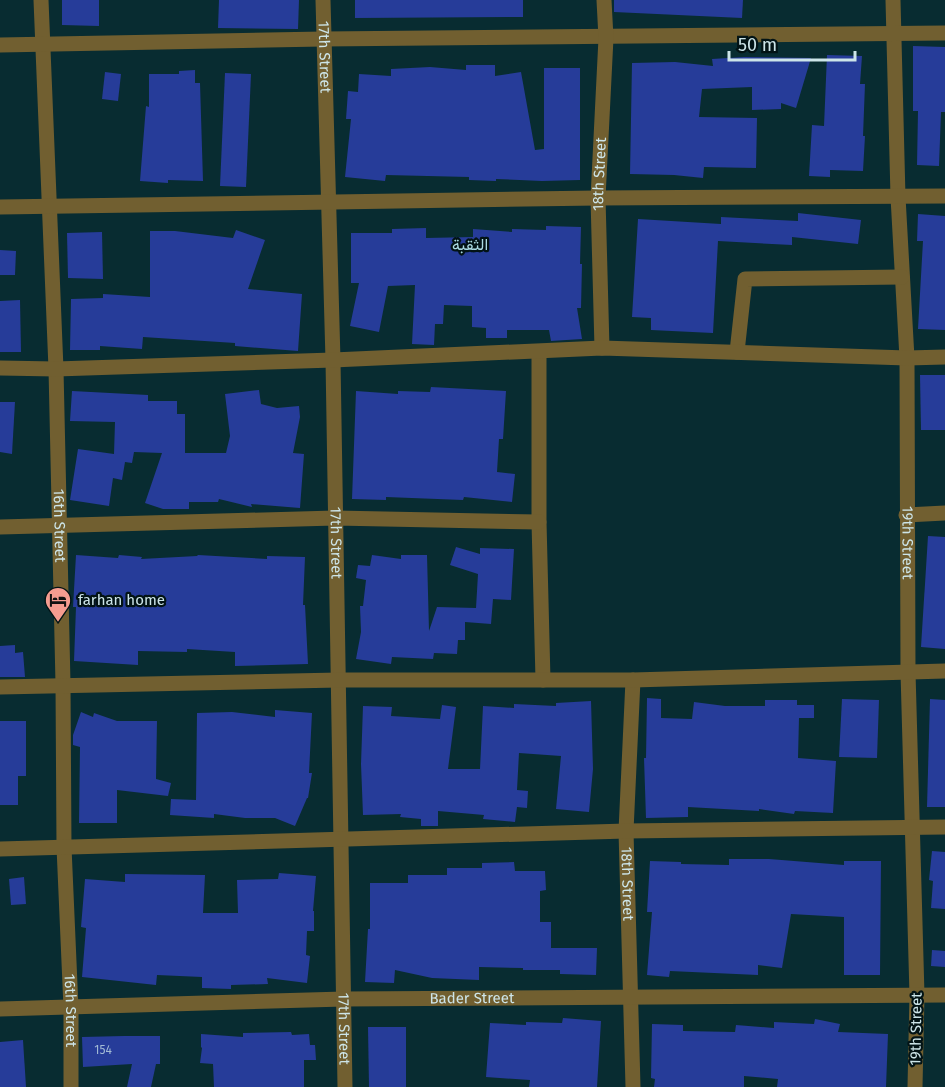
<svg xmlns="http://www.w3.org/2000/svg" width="945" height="1087" font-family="'Fira Sans',Vazirmatn,sans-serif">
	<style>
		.building { fill: #263c99 }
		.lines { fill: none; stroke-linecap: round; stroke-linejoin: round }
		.minor { stroke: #715f30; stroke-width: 15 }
		.labels { text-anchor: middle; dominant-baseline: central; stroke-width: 4.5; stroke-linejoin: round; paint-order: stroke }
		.number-label { font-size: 12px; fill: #a3bbd5 }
		.street-label { font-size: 15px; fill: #cde5e9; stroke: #021315 }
		.poi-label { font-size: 15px; fill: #cde5e9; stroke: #021315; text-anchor: start }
		.neighbourhood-label { font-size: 16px; fill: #abdbe2; stroke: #021315 }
	</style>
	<rect width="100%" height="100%" fill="#082c31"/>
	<g class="building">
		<path d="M62 0H99V26L62 25Z"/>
		<path d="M219 0H299L298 29 218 28Z"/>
		<path d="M355 0H523V17L355 18Z"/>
		<path d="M614 0H743L742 18 614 12Z"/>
		<path d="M913 46 945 47V112H941L939 166 917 165 918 111H913Z"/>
		<path d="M827 55 862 56 860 84H865L863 136H865L863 171 830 170V177L809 176 812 125 824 126Z"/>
		<path d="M744 57 811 58 796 108 781 103V109L752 110V87L702 89 699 117 757 118 756 168 704 167 703 178 674 175 630 174 632 63 675 62 713 66 712 59Z"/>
		<path d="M466 65H495V76L521 72 535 150 544 149V68H580V180L542 181 496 179V181L469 180V177L386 175 385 181 345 177 351 119H346L348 91 358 92 359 74 391 76V69L430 67 466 70Z"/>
		<path d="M195 70V83H200L203 181 168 180V183L140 181 146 106 149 107V74H179V71Z"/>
		<path d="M105 72 121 74 118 101 102 99Z"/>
		<path d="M225 73 251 74 246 187 220 186Z"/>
		<path d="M798 213 861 220 858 244 792 237V245L718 241 713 333 651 330V318L632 317 638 219 721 224V217L798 221Z"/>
		<path d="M918 214 945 216V330L918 329 923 241H917Z"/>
		<path d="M546 226 581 227 580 264H582L581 308H577L582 339 551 341 549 330H507V338H486V328L472 327V306L444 305 443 324H435L434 345 412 344 415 285 388 286 379 332 350 326 359 283H351V233H392V229L426 228V238L473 237V229L512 232V229L546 230Z"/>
		<path d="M236 230 265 240 248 289 302 294 298 351 235 346V343L143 337 142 349 100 346V350H70L71 299 103 298V294L150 297V231H175L233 238Z"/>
		<path d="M102 232 103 279 68 278 67 233Z"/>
		<path d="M0 250 16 251 15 275H0Z"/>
		<path d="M20 300 21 352H0V301Z"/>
		<path d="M920 375H945V430H921Z"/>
		<path d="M431 387 506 391 503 439H499L497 472 515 474 512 502 464 497 463 500 386 497V500L352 499 356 391 398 394V391L430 392Z"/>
		<path d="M259 390 261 404 277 408 299 406 300 417 293 453 304 454 300 508 251 504 252 507 219 499 218 502H189V509H163L145 503 162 453 134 452 132 463 125 462 122 480 113 478 109 506 70 500 78 449 114 454 115 422 70 421 72 391 148 395V401H177V414H185V453H226L230 436 225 394Z"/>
		<path d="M0 402H15L12 454 0 452Z"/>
		<path d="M928 536 945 537V649L921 647Z"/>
		<path d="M456 547 480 554V548L514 549 511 600 493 599 491 624 465 622V640H458L457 654 434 653 433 659 392 657 391 664 356 659 361 632 360 606H363L366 580 356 578 358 565 370 566 372 555 401 559V555H427L429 631 437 607 476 608 478 574 450 565Z"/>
		<path d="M76 555 118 558 119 555 142 557 141 559 197 556 198 555 267 559V556L305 557 303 605H305L308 664 235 666V652L187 649V652L138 651V665L74 661 76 607H73Z"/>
		<path d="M15 645V653L23 652 25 677H0V646Z"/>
		<path d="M647 698 661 699V718L692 719 694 702 725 706H765V700H797V705H814V718H799L798 758 836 761 833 813 795 811 794 814 759 809V811L688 807V817L646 818 644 758H646Z"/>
		<path d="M842 699 879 700 877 758 839 757Z"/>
		<path d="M930 699 945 700V807H927Z"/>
		<path d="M591 701 593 769 589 812 556 809 561 756 519 753 517 790 528 791 527 808 517 807 515 822 483 819 484 815 438 811V826H421V819L400 817 401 814 363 815 361 764 363 706 392 707 391 716 440 719 442 705 456 707 448 769H480L483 706 514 708V704L556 706V703Z"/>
		<path d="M275 710 312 713 309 773H312L308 798H307L295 826 275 818H245L214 814V818L170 815 171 799 196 800 197 713 232 712 275 717Z"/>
		<path d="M81 712 93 717 94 713 117 721H157L156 779 171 783 168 796 117 790V823H79L80 747 73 745V735Z"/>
		<path d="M0 721H26V776H18V805H0Z"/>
		<path d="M932 851 945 852V909L931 908 933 881 929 880Z"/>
		<path d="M729 859H769L844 865V861H881L880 975H844V917L791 914 782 968 758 965V975L670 971 669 977 647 975 652 912H647L650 861 681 862V864L729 865Z"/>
		<path d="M514 862 515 871H545L546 890 540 891V922H551V948H597L596 975 560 974V970H523V968L479 967V980L432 978 395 970 394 983 365 982 368 929H370V883H408V875H447V868H482V863Z"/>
		<path d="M279 873 316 876 313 911H314V931H307L306 955 310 956 307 983 267 978 268 984 231 985V989L202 988V977L157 975 156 985 82 977 86 928 81 927 85 879 125 882V874L205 875 203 913H238L237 880 278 879Z"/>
		<path d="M24 877 26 904 11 905 9 879Z"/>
		<path d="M932 950 945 951V967L931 966Z"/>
		<path d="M563 1018 601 1021 597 1087H529L530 1080 486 1077 490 1023 526 1025V1022L562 1023Z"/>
		<path d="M815 1019 840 1024 838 1032 888 1034 886 1087H777L778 1079 744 1076V1087H654L655 1079 651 1078 652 1024 683 1025V1031L735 1032 736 1025 774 1028V1022L814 1024Z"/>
		<path d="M368 1027H406V1087H369Z"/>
		<path d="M291 1032 292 1035 309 1034 310 1045H315L316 1060H304V1087H214L213 1064 200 1063 202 1048 201 1047V1034L243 1037V1033Z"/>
		<path d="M124 1036H160V1064H156L151 1087H127L132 1064 83 1067 82 1037Z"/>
		<path d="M23 1040 26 1087H0V1042Z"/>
	</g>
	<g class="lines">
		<g class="minor">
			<path id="s1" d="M41 0 56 369 63 684 64 847 71 1008V1087"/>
			<path id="s2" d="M323 0 333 360 345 1087"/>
			<path id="s3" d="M893 0 898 197 907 358 908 672 917 995 915 1087"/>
			<path d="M0 45 323 39 945 33"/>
			<path d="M0 207 598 198 945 196"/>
			<path id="s4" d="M602 348 598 198 606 38 604 0"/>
			<path d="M539 352V522L543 680"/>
			<path d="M737 352 745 279 902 277"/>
			<path d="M0 368 56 369 333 360 602 348 907 358 945 357"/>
			<path d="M906 515 945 513"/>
			<path d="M0 527 335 518 539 522"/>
			<path id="s5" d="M633 680 626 831 633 1087"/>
			<path d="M0 687 339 680H633L945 671"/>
			<path d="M0 849 626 831 945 827"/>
			<path id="s6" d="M0 1009 344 999 945 995"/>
		</g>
	</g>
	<defs>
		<g id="hotel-pin" transform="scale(1.35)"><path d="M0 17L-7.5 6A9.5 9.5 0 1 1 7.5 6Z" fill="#f59c90" stroke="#021315"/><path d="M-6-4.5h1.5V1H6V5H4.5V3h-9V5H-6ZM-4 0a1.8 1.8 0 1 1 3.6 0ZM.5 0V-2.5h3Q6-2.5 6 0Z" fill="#111"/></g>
	</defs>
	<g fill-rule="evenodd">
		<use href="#hotel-pin" x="58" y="600"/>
	</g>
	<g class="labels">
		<g class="number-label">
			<text x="103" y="1050">154</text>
		</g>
		<g class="street-label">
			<text stroke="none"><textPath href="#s2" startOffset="57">17th Street</textPath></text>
			<text stroke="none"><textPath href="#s4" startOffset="174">18th Street</textPath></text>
			<text stroke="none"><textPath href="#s1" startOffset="526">16th Street</textPath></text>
			<text stroke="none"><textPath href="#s2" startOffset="543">17th Street</textPath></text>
			<text stroke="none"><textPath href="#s3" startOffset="543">19th Street</textPath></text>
			<text stroke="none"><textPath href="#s5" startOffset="204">18th Street</textPath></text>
			<text stroke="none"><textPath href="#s6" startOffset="472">Bader Street</textPath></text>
			<text stroke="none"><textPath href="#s1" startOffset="1011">16th Street</textPath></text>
			<text stroke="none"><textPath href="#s2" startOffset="1029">17th Street</textPath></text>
			<text transform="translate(916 1029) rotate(-89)">19th Street</text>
		</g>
		<g class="poi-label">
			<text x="78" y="600">farhan home</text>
		</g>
		<g class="neighbourhood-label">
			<text x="470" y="244">الثقبة</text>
		</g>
	</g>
	<path d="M729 51v9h126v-9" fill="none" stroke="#cde5e9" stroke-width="3"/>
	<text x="738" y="51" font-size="18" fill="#cde5e9" stroke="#021315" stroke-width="4.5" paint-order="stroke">50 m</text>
</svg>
